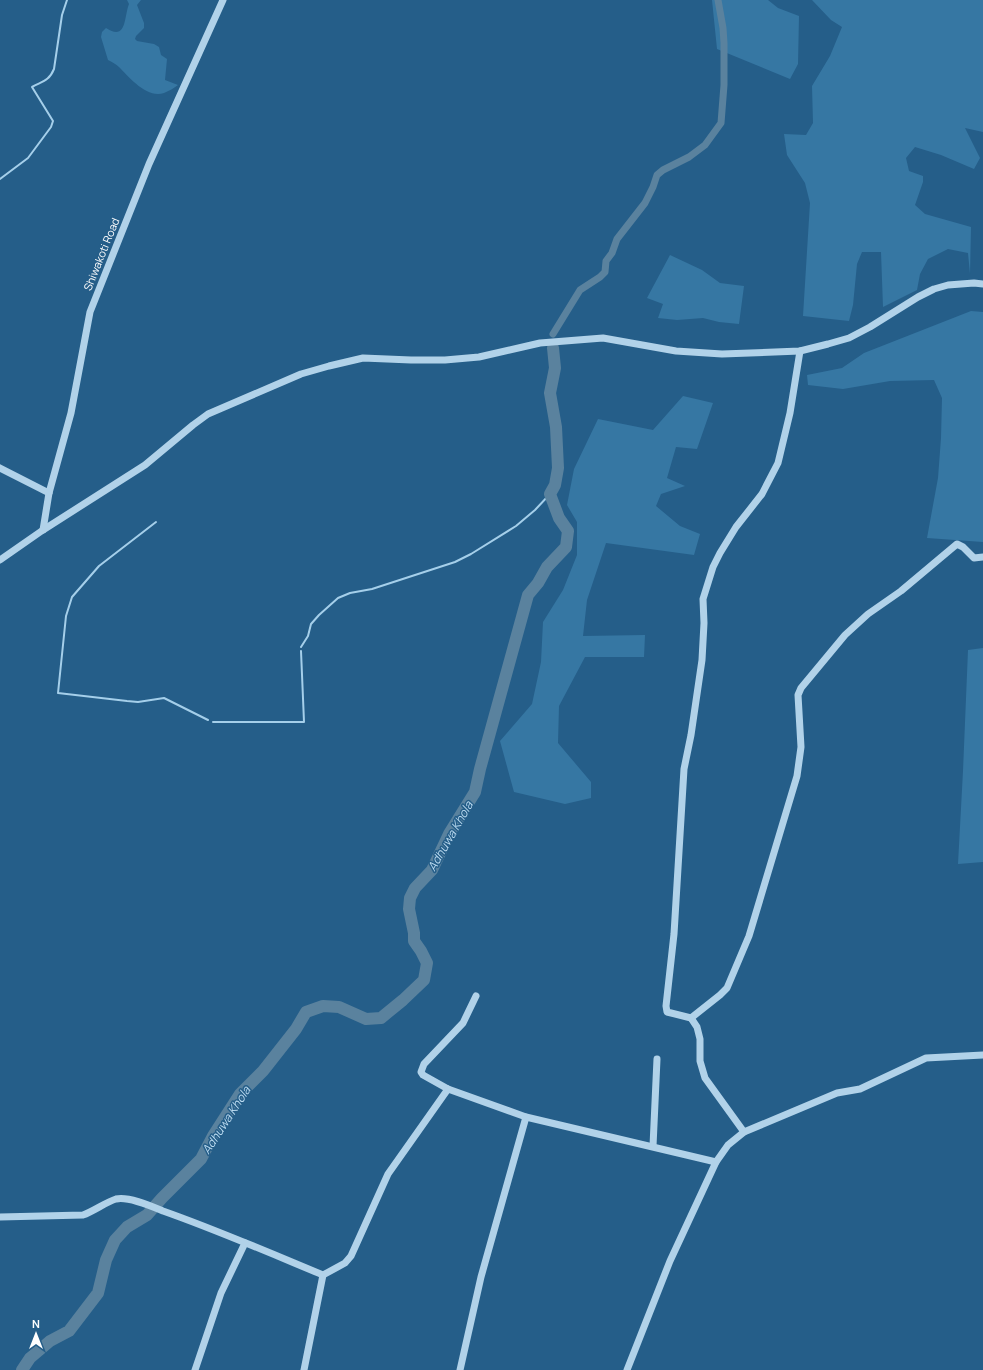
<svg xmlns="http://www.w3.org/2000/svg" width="983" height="1370" font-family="Manrope,sans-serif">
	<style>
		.green { fill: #3677a3 }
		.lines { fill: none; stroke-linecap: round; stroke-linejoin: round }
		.stream { stroke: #a5cfea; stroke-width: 2 }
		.canal { stroke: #5a829e; stroke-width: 7 }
		.river { stroke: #5a829e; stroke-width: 12 }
		.minor { stroke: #b1d2e9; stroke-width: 7 }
		.labels { text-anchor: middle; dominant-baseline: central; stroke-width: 3; stroke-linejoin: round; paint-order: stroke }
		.street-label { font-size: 11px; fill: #fff; stroke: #255e89 }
		.water-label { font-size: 12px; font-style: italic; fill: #bddcf1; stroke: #255e89 }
	</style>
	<rect width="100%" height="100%" fill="#255e89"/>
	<g class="green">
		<path d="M127 0H141L137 5 144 23V28L136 36 135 39 137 41 154 44 159 47 161 55 167 59 165 80 178 85C174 88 169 91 164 93 147 99 129 77 119 67 116 64 112 62 108 60L101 37 102 32 106 28C127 42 124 16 129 4Z"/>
		<path d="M712 0H768L778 8 799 16 798 64 790 79 717 49Z"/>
		<path d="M812 0H983V132L965 128 980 158 974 169 941 155 915 147 906 158 909 171 923 176V182L915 205 925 214 971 227 970 274 968 253 948 249 928 259 920 274 917 290 883 307 881 252H862L857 264 853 305 849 321 803 316 810 203 805 183 787 155 784 134 806 135 813 123 812 86 830 56 842 27 831 20Z"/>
		<path d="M670 255 702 270 720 283 744 286 739 324 719 322 703 318 677 320 658 318 663 304 647 298Z"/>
		<path d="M971 311 983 312V542L927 538 938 478 941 438 942 398 934 380 890 381 843 389 808 385 807 375 842 368 864 353Z"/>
		<path d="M683 396 713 403 697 449 676 447 667 478 685 486 661 494 656 506 680 526 700 534 694 555 606 543 587 600 583 636 645 635 644 657H585L559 706 558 743 591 782V798L565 804 514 792 500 741 532 704 541 662 543 622 563 590 577 555V522L567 505 574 469 598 419 653 430Z"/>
		<path d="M983 648V862L958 864 963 771 968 650Z"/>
	</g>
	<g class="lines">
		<g class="stream">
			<path d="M0 179 28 158 51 127 53 121 32 87C43 81 49 81 54 69L62 15 67 0"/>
			<path d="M156 522 99 566 72 597 66 616 58 693 127 701 138 702 164 698 208 720"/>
			<path d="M301 647 308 636 311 624 319 615 338 598 350 593 372 589 455 562 471 554 516 526 535 510 550 494"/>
			<path d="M213 722H304L301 651"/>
		</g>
		<path class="canal" d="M553 334 580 290 600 277 605 272 606 261 612 253 617 239 645 203 653 187 657 175 663 170 689 157 705 145 721 123 724 85V43L723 28 718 0"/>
		<path class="river" d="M22 1370 30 1358 50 1341 69 1331 98 1293 106 1260 115 1240 127 1227 147 1215 162 1198 201 1159 213 1136 240 1094 263 1071 296 1029 306 1012 323 1006 339 1007 366 1019 381 1018 403 1000 424 980 427 963 421 951 414 941V933L409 909 410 898 415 888 432 870 449 834 475 792 480 769 528 595 538 583 547 567 566 547 568 531 559 518 550 494 555 485 558 468 556 427 550 393 555 368 553 348"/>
		<g class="minor">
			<path d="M0 468 49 493"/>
			<path d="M43 530 49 493 71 413 90 312 149 164 223 0"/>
			<path d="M0 560 43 530 145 465 193 425 208 414 301 374 329 366 363 358 411 360H445L479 357 540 343 603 338 676 351 722 354 800 351 828 344 849 338 870 327 918 297 934 289 948 285 974 283 983 284"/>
			<path d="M476 996 463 1023 424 1064 421 1072 423 1075 448 1089 526 1117 716 1162 670 1261 627 1370"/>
			<path d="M691 1018 720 995 727 988 749 936 797 776 801 747 798 695 801 688 845 635 868 614 901 591 957 544 963 547 974 558 983 557"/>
			<path d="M744 1132 705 1078 700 1061V1039L697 1027 691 1018 667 1012 666 1006 674 934 684 769 691 735 702 660 704 623 703 599 713 567 720 553 736 527 762 494 778 463 790 413 800 351"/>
			<path d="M653 1146 657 1059"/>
			<path d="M716 1162 728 1145 744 1132 837 1093 860 1089 926 1058 983 1055"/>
			<path d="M0 1217 83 1215C94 1211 106 1202 116 1199 128 1196 151 1206 163 1211 217 1230 270 1253 323 1275"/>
			<path d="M195 1370 221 1293 245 1243"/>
			<path d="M304 1370 323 1275 345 1263 351 1256 388 1174 448 1089"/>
			<path d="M460 1370 481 1277 526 1117"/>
		</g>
	</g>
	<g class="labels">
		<g class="street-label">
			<text transform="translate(101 254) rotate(-68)">Shiwakoti Road</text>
		</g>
		<g class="water-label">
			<text transform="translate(450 836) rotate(-60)">Adhuwa Khola</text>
			<text transform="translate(226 1120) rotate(-57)">Adhuwa Khola</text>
		</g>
	</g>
	<g transform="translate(36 1334)" stroke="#255e89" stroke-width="3" paint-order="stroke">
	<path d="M0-3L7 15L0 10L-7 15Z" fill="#ffffff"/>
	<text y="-6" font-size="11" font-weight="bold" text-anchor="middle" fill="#ffffff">N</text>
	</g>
</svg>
